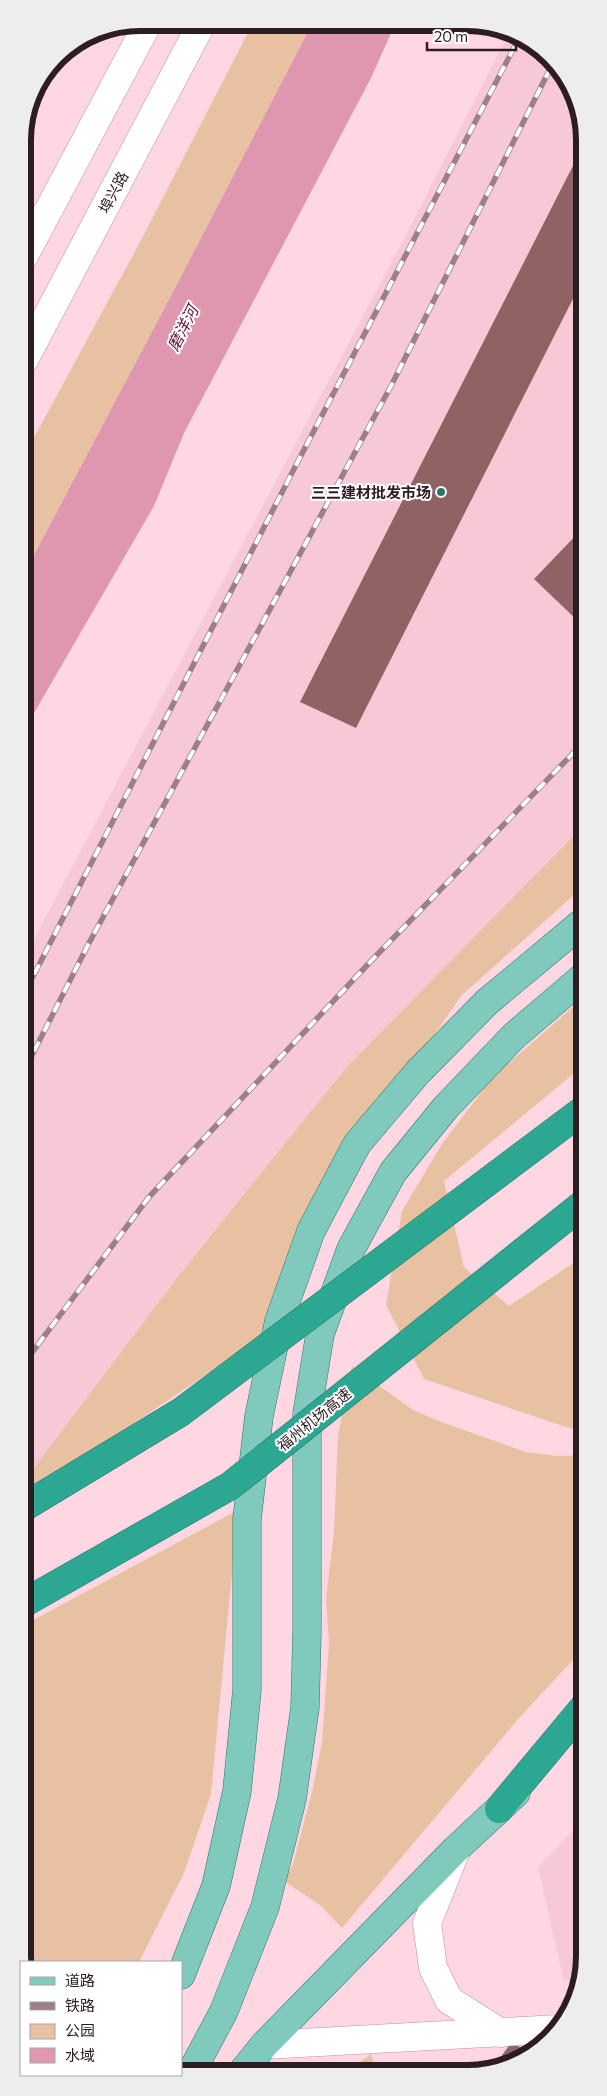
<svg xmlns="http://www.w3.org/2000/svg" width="607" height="2096" font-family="Commissioner,'Noto Sans SC',sans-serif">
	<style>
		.built { fill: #f7c9d7 }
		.green { fill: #e8c0a2 }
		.water { fill: #de97ae }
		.building { fill: #8f6364 }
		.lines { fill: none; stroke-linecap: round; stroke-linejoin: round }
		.minor-casing { stroke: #be919f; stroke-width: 29 }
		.major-casing { stroke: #2c766a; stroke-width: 29 }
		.highway-casing { stroke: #2c766a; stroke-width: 29 }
		.minor { stroke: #fff; stroke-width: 28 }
		.major { stroke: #80cabd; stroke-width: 28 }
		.highway { stroke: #2ca791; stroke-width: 28 }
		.rail-casing { stroke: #9c7f88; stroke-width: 5.5 }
		.rail { stroke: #fff; stroke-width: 4; stroke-dasharray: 11; stroke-linecap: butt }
		.highway-bridge-casing { stroke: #2c766a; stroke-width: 29; stroke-linecap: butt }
		.highway-bridge { stroke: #2ca791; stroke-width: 28 }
		.poi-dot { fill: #2f7365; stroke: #fff; stroke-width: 2 }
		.labels { text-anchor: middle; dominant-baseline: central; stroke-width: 4; stroke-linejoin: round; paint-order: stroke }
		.street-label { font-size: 15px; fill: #2d1c22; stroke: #fff }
		.poi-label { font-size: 15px; font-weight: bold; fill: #2d1c22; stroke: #fff; text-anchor: end }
		.water-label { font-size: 16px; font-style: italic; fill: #620f36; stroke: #fff }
		.rim { fill: none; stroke: #2d1c22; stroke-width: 6 }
	</style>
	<rect width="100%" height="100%" fill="#fed7e2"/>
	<g class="built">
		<path d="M508 35 550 57 582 117 583 826 345 1069 180 1274 24 1481V958L411 225Z"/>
		<path d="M584 1819V1963L580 1980 564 1981 538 1867Z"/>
	</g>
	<g class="green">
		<path d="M253 23 312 24 172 294 23 576V458L140 242Z"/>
		<path d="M583 826V887L462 995 371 1124 269 1332 59 1474 24 1487V1481L180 1274 345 1069Z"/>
		<path d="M583 998V1066L444 1181 464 1267 509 1306 584 1256V1426L572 1429 424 1379 386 1305 402 1211 442 1144 492 1078Z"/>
		<path d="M352 1366 413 1410 444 1423 526 1452 558 1456 584 1455V1648L520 1717 342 1928 320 1905 284 1881 293 1864 312 1792 322 1743 329 1643 326 1599 334 1532 338 1435Z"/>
		<path d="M238 1510 211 1794 184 1873 139 1962H25L24 1625Z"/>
		<path d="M371 2054 376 2071H349Z"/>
	</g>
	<path class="water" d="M312 24H395L371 78 184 433 154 506 23 732V576L172 294Z"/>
	<g class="building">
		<path d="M582 148V281L356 728 300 702Z"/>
		<path d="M583 528V618L579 622 534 579Z"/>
		<path d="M511 2043 527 2050 506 2062 500 2058Z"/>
	</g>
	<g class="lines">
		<g class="minor-casing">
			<g id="minor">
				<path d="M23 258 148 23"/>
				<path d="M23 362 202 23"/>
				<path d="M457 1848 427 1923 433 1968 449 2000 501 2033"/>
				<path d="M264 2045 558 2029"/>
			</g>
		</g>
		<g class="major-casing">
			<g id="major">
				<path d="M181 1975 216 1886 237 1791 247 1690V1519L259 1416 279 1321 311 1231 357 1144 418 1072 487 1002 583 922"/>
				<path d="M192 2071 224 2011 265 1907 292 1799 305 1707 307 1632V1414L320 1334 351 1249 393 1172 446 1107 514 1036 583 977"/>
				<path d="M243 2071 264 2045 457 1848 516 1793"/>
			</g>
		</g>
		<g class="highway-casing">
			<path id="highway" d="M499 1809 584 1707"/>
		</g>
		<use href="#minor" class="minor"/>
		<use href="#major" class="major"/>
		<use href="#highway" class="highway"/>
		<g class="rail-casing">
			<g id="rail">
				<path d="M24 994 295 467 518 40"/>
				<path d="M24 1071 89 943 391 386 553 63"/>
				<path d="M24 1363 149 1197 372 960 583 743"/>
			</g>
		</g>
		<use href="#rail" class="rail"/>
		<g class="highway-bridge-casing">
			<g id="highway-bridge">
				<path d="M24 1507 181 1412 583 1110"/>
				<path d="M24 1603 230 1486 583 1204"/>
			</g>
		</g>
		<use href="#highway-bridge" class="highway-bridge"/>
	</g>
	<circle class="poi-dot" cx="441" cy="492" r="5"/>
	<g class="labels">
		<g class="street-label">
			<text transform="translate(113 192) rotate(-62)">埠兴路</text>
			<text transform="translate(314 1419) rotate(-39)">福州机场高速</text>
		</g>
		<g class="poi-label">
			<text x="431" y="492">三三建材批发市场</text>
		</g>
		<g class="water-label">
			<text transform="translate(182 328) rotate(-63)">磨洋河</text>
		</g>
	</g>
	<path d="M0 0H607V2096H0ZM140 31H467A109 109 0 0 1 576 140V1956A109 109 0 0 1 467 2065H140A109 109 0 0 1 31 1956V140A109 109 0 0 1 140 31Z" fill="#eeeded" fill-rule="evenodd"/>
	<path class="rim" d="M140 31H467A109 109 0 0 1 576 140V1956A109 109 0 0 1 467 2065H140A109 109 0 0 1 31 1956V140A109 109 0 0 1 140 31Z"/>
	<rect x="20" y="1961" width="162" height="115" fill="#ffffff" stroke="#aba4a7"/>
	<rect x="30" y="1977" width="25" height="8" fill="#80cabd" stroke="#aba4a7"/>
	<text x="65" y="1986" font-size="15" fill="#2d1c22">道路</text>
	<rect x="30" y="2002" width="25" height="8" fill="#9c7f88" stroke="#aba4a7"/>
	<text x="65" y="2011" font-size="15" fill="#2d1c22">铁路</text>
	<rect x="30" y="2024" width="25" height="15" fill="#e8c0a2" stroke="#aba4a7"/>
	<text x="65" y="2036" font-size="15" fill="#2d1c22">公园</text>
	<rect x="30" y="2048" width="25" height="15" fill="#de97ae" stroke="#aba4a7"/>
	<text x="65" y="2061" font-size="15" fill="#2d1c22">水域</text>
	<path d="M427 42v8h89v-8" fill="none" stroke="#2d1c22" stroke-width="2.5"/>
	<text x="434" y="42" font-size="15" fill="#2d1c22" stroke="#ffffff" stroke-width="4" paint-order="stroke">20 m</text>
</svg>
